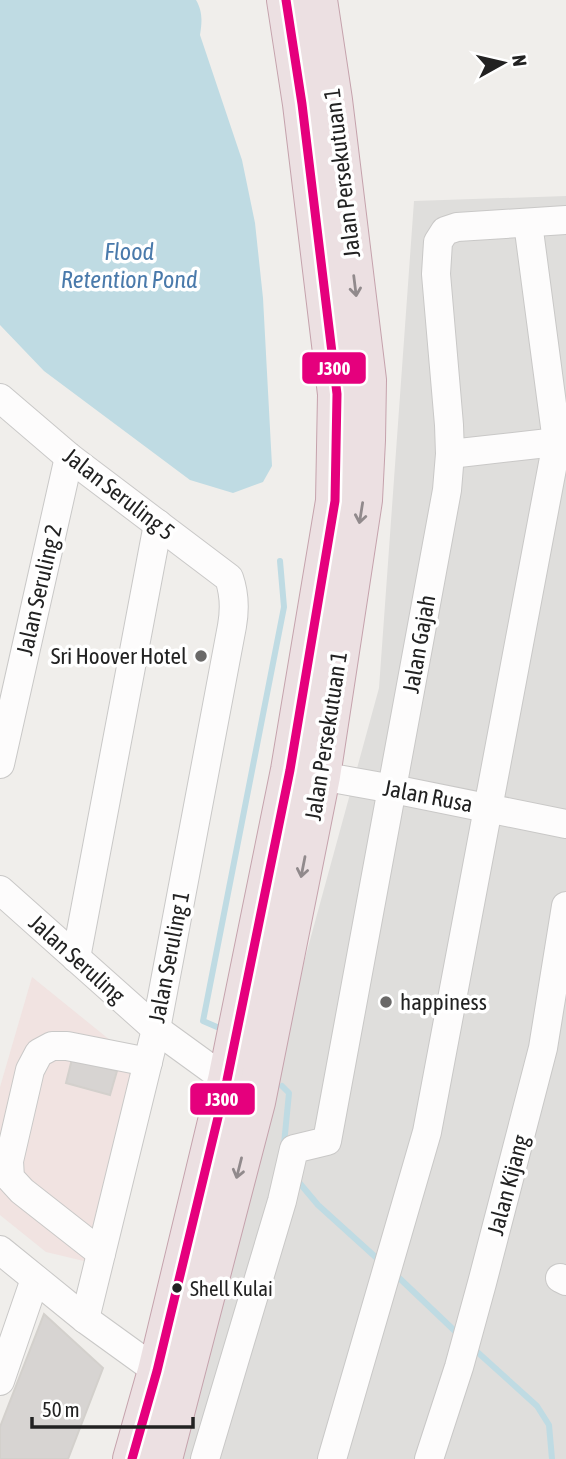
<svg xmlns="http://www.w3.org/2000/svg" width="566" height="1459" font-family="'Asap Condensed',sans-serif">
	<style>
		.residential { fill: #dfdedc }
		.commercial { fill: #f1e3e1 }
		.water { fill: #bfdbe3 }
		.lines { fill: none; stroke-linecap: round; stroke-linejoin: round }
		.stream { stroke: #bfdbe3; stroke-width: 6 }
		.building { fill: #d7d4d2; stroke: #d3d0cc; stroke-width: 2 }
		.minor-casing { stroke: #c9c8c7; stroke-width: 30 }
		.highway-casing { stroke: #c5a2ac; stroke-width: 40 }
		.minor { stroke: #fdfcfc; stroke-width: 28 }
		.highway { stroke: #ece0e2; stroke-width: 38 }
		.bus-1-casing { stroke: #fff; stroke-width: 14 }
		.bus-1 { stroke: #e5007d; stroke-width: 9 }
		.oneway { stroke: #918a8c }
		.poi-dot { fill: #6a6968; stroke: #fff; stroke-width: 2.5 }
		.bus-dot { fill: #222; stroke: #fff; stroke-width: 2.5 }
		.labels { text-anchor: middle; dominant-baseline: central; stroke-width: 7; stroke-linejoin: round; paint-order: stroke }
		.bus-label { font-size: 21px; fill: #222; stroke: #fff; text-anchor: start }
		.street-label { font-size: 23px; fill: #222; stroke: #fff }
		.poi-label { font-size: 23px; fill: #222; stroke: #fff; text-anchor: end }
		.water-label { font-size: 24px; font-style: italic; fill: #4a7aab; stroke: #fff }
		.line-badge { stroke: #fff; stroke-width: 2.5 }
		.badge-label { font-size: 19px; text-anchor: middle; font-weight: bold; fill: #fff }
	</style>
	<rect width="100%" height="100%" fill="#f0eeeb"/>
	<path class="residential" d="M566 196V1459H168L379 688 414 201Z"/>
	<path class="commercial" d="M32 977 142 1066 88 1262 46 1252 0 1215V1087Z"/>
	<path class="water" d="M0 0H196C203 12 202 22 200 35L242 160 255 223 263 298 272 466 263 482 233 493 190 480 44 371 0 325Z"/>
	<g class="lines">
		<g class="stream">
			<path d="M217 1027 203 1021 284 607 280 561"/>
			<path d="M282 1086 289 1093 284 1144"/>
			<path d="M297 1180 318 1205 381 1262"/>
			<path d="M395 1274 458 1334"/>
			<path d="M474 1349 537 1406 549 1425 552 1459"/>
		</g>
	</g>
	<g class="building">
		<path d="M72 1059 117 1071 110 1095 66 1083Z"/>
		<path d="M44 1314 103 1368 68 1459H0V1427Z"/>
	</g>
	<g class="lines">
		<g class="minor-casing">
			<g id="minor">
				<path d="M0 398 69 457 229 578C235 595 235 609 232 626L156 1029 85 1319"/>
				<path d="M450 454 566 441"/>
				<path d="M0 764 69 457"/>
				<path d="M304 773 393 789 566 824"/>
				<path d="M0 890 156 1029 240 1090"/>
				<path d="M76 958 158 524"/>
				<path d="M0 1250 85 1319 157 1371 169 1381"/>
				<path d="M101 1253 22 1191 10 1178 9 1161 30 1070 39 1053 52 1046H67L148 1062"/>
				<path d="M560 1278 566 1281"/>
				<path d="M0 1381 35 1279"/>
				<path d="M205 1459 282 1201 294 1149 327 1141 447 490 450 454 449 425 436 274 438 242 445 231 457 227 566 220"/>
				<path d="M332 1459 427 1132 557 442 528 223"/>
				<path d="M429 1459 459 1367 482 1283 543 1048 566 906"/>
			</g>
		</g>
		<g class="highway-casing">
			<g id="highway">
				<path d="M132 1459 157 1371 227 1080 290 770 335 501 337 394 302 104 286 0"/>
				<path d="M163 1459 256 1102 321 776 363 500 366 440 367 380 333 100 318 0"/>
			</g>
		</g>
		<use href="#minor" class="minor"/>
		<use href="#highway" class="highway"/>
		<g class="bus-1-casing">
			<path id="bus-1" d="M132 1459 157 1371 227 1080 290 770 335 501 337 394 302 104 286 0"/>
		</g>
		<use href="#bus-1" class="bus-1"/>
	</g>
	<defs><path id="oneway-shaft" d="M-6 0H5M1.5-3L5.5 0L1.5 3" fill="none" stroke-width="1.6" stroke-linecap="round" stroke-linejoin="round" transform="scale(1.75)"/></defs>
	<g class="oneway">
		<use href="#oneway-shaft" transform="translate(355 286) rotate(83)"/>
		<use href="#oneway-shaft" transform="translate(361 513) rotate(99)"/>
		<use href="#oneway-shaft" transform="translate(303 867) rotate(101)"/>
		<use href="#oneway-shaft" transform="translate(239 1168) rotate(104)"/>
	</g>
	<g class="poi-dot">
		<circle cx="201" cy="656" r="7"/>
		<circle cx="386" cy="1002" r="7"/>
	</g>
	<circle class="bus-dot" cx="177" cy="1288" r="6"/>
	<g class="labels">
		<g class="bus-label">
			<text x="190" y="1288">Shell Kulai</text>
		</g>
		<g class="street-label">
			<text transform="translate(342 173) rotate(-97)">Jalan Persekutuan 1</text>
			<text transform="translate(119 494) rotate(38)">Jalan Seruling 5</text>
			<text transform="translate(39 590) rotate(-77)">Jalan Seruling 2</text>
			<text transform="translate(419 644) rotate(-80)">Jalan Gajah</text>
			<text transform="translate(326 736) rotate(-81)">Jalan Persekutuan 1</text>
			<text transform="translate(428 796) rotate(11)">Jalan Rusa</text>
			<text transform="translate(169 957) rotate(-79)">Jalan Seruling 1</text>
			<text transform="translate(77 959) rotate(42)">Jalan Seruling</text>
			<text transform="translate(508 1185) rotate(-75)">Jalan Kijang</text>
		</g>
		<g class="poi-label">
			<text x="187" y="656">Sri Hoover Hotel</text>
			<text x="400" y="1002" text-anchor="start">happiness</text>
		</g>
		<g class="water-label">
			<text x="129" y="251">Flood<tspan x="129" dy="28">Retention Pond</tspan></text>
		</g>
	</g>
	<g class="line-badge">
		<rect x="301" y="351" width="66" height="34" rx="7" fill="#e5007d"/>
		<rect x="189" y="1082" width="67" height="34" rx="7" fill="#e5007d"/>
	</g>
	<g class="badge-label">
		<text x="334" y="375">J300</text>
		<text x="222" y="1106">J300</text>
	</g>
	<g transform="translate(503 63) rotate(82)" stroke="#ffffff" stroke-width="5" paint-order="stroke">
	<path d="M0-5L12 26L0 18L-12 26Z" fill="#222222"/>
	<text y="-10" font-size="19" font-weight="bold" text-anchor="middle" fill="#222222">N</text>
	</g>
	<path d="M32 1417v10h161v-10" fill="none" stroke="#222222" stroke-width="3.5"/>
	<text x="42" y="1417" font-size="21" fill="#222222" stroke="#ffffff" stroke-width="5" paint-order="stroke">50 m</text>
</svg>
